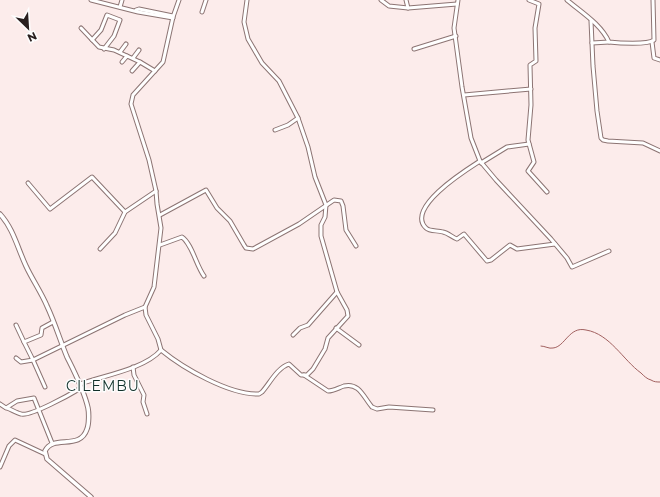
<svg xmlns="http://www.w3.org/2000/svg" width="660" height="497" font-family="Montserrat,sans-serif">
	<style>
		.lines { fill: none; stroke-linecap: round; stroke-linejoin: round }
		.stream { stroke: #a26160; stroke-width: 1 }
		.minor-casing { stroke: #8c7473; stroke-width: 5 }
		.tertiary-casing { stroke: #8c7473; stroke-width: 5.5 }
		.minor { stroke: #fff; stroke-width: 3 }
		.tertiary { stroke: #fff; stroke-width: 3.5 }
		.labels { text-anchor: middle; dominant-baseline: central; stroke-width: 3; stroke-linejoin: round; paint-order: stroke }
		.quarter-label { font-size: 14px; letter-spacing: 1px; fill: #103029; stroke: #fdfdfd }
	</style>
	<rect width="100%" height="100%" fill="#fceceb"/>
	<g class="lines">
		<path class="stream" d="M541 346C545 346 549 349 553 348 565 347 569 326 586 330 610 334 623 360 641 373 644 376 647 379 651 380 654 382 657 382 660 382"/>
		<g class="minor-casing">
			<g id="minor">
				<path d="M91 0 138 12 173 18"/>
				<path d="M381 0 389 6 408 8 457 4"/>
				<path d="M406 0 408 8"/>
				<path d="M458 0 454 28 462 87 471 138 480 161 496 180 551 239 567 258 572 267 609 251"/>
				<path d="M529 0 539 4 535 28 536 61 530 65 531 105 528 140 534 162 528 171 547 192"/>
				<path d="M567 0C581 12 601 24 609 42 618 43 648 45 654 40L653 0"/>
				<path d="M120 7 122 0"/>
				<path d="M136 10 139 9 173 16"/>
				<path d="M202 12 206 0"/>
				<path d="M591 21 593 66 597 111 601 138 603 140 608 141 643 143 660 151"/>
				<path d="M81 28 99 47 114 50 127 56"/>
				<path d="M92 40 101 30 107 15 120 20 114 36 104 49"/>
				<path d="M652 42 654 58 660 60"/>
				<path d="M592 43 609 42"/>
				<path d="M414 49 456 36"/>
				<path d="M120 52 126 44"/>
				<path d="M133 58 139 50"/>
				<path d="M122 62 127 56 140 62"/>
				<path d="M132 71 140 62 155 71"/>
				<path d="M464 95 531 89"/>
				<path d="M275 130 288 125 298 118"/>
				<path d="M480 161C466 170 405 208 426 228 430 232 438 230 443 232 448 233 452 237 457 239L464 234 487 261 491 260 510 245 517 249 555 244"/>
				<path d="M481 163 507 147 529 144"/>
				<path d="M28 183 50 209 92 177 125 212"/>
				<path d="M160 215 206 190 217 208 230 221 244 245 246 248 253 249 299 224 334 200 341 201 343 206 346 230 356 246"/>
				<path d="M160 245 182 237C192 244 196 265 204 276"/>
				<path d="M100 249 115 233 125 212 156 191"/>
				<path d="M16 325 24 342"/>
				<path d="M336 328 359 345"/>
				<path d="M293 335 300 328 308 325 337 292"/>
				<path d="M161 350C183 368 229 395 259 394L262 392C270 383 277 368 289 364L301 375H307L313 369 325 349 328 338 348 316 347 310 337 292 321 236V225L325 217 326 205 315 177 308 147 298 118 279 81 262 63 248 39 244 22 247 0"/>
				<path d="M16 358 21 362 33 360 125 315 145 307"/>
				<path d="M133 367 134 375 144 395 143 402 147 414"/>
				<path d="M304 375 328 391C334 391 338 388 344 386 359 382 364 398 372 407L377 409 389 407 433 410"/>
				<path d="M80 384C102 376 145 369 161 350L158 339 146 315 145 307 154 287 161 228 157 204 156 191 149 160 131 104 133 95 163 62 173 17 179 0"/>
				<path d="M45 387 33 360 24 342 41 335 42 328 53 322"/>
				<path d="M0 404 6 408 17 401 34 398 52 443"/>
				<path d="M7 408C12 410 17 413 21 414 30 417 71 394 81 388"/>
				<path d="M0 467 9 446 15 440 45 454"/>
			</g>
		</g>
		<g class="tertiary-casing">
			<path id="tertiary" d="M0 214C13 228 18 249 26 266 32 279 41 292 47 306 55 323 60 340 67 357 75 373 84 390 88 408 89 413 89 424 87 429 80 451 53 434 45 451L47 459 91 497"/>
		</g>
		<use href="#minor" class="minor"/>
		<use href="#tertiary" class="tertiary"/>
	</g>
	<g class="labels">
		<g class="quarter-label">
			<text x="103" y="386">CILEMBU</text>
		</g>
	</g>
	<g transform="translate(28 28) rotate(155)" stroke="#fdfdfd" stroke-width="3" paint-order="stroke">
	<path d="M0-3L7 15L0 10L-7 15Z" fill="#291f1f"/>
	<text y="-6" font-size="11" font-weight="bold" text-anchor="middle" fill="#291f1f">N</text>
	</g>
</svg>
